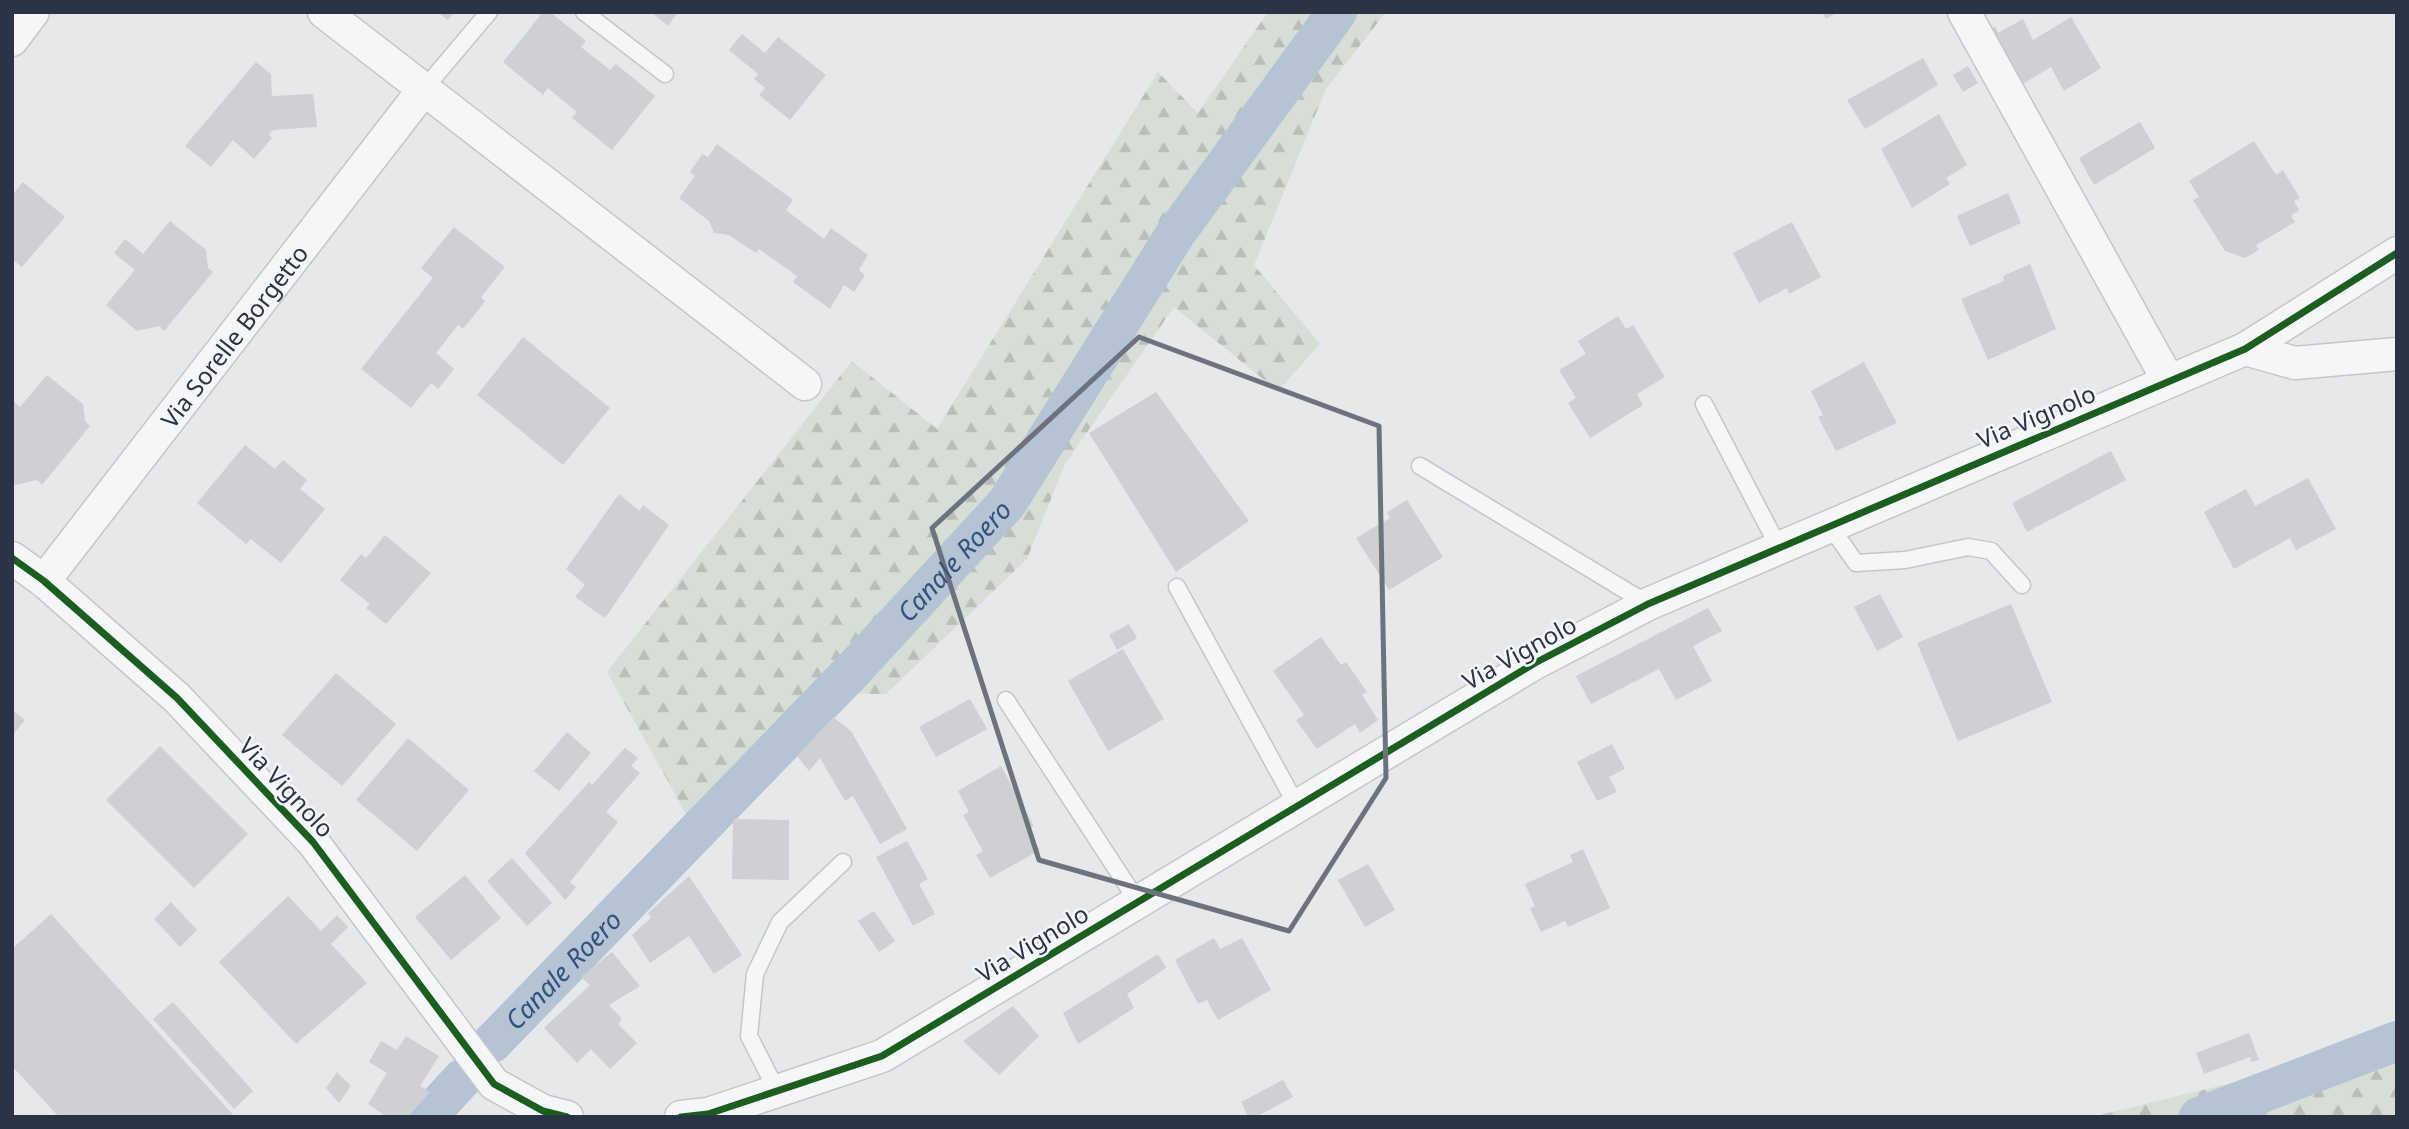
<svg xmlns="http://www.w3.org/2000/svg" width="2409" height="1129" font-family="'Noto Sans',sans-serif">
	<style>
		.forest { fill: url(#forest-firs) }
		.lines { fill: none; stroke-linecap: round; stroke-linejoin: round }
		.canal { stroke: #b4c4d5; stroke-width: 40 }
		.building { fill: #ced0d3 }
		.lane-casing { stroke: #c4c6c8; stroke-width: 19 }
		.street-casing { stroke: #c4c6c8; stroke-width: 35 }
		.lane { stroke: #f5f6f7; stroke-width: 16 }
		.street { stroke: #f5f6f7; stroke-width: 32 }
		.cycleway-casing { stroke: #f4f6f9; stroke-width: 11 }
		.cycleway { stroke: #1b5e20; stroke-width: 7 }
		.marked { fill: none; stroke: #6c737f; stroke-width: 5; stroke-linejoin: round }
		.labels { text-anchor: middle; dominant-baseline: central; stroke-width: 5; stroke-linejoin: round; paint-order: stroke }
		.street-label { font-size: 24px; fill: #2b3445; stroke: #f4f6f9 }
		.water-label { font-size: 26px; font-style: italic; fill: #34527a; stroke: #f4f6f9 }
	</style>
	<defs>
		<pattern id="forest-firs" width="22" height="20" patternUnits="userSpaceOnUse" patternTransform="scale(1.75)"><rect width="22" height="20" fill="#d6ded6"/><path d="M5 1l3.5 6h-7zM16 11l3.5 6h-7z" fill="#b8bfb9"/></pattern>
	</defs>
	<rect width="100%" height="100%" fill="#e6e8ea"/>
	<g class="forest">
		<path d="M1268 12H1386L1326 89 1254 265 1320 344 1278 391 1174 307 1065 464 1027 559 886 694 811 693 695 830 607 672 852 361 937 429 1158 72 1198 113Z"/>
		<path d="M2397 1025V1117H2092L2334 1058Z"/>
	</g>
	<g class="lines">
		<g class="canal">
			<path id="s1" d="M492 1043 854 669 1007 503 1176 233 1337 12"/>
			<path d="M427 1117 462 1079"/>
			<path d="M2199 1117 2397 1041"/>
		</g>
	</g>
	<g class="building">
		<path d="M437 12H454L448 20Z"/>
		<path d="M543 12H550L586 41 581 47 610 70 616 64 655 96 612 150 572 118 577 112 548 88 543 95 503 62Z"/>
		<path d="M651 12H678L668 26Z"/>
		<path d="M1822 12H1838L1826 19Z"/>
		<path d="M2071 17 2101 68 2064 91 2051 67 2016 88 1982 34 1995 26 1998 33 2023 19 2033 40Z"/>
		<path d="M742 34 765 53 778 37 826 75 790 120 759 95 765 88 754 79 758 74 729 50Z"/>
		<path d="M1923 58 1938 85 1865 129 1847 100Z"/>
		<path d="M256 62 271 74 272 96 313 94 317 127 273 130 269 135 272 138 254 159 233 140 211 167 185 146Z"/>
		<path d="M1968 66 1978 83 1963 92 1953 75Z"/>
		<path d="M1939 114 1967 165 1946 178 1950 184 1912 208 1881 149Z"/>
		<path d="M2140 122 2155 148 2094 185 2079 158Z"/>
		<path d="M2254 141 2276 175 2283 170 2300 198 2294 201 2299 210 2291 216 2295 222 2256 245 2259 250 2245 258 2225 251 2193 200 2199 197 2189 181Z"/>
		<path d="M717 144 793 200 786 210 824 239 831 228 868 255 859 270 865 275 854 292 844 285 830 309 793 282 797 276 759 249 756 253 729 235 714 233 709 221 679 198 695 176 690 172 702 154 708 157Z"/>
		<path d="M23 182 65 217 22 267 12 259V195Z"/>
		<path d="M2008 193 2021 223 1970 246 1957 216Z"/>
		<path d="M170 221 206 250 208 268 213 272 164 331 159 326 137 331 106 305 135 270 114 253 125 239 143 254Z"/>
		<path d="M1792 222 1821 277 1789 294 1787 288 1759 303 1733 253Z"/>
		<path d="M454 227 505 267 481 297 485 301 476 313 463 329 458 325 436 353 454 369 438 389 431 383 411 408 361 369 433 278 421 268Z"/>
		<path d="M2030 264 2056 329 1988 360 1961 299 2004 281 2003 276Z"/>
		<path d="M1618 316 1626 329 1633 325 1665 377 1637 394 1643 405 1590 438 1568 403 1576 398 1559 370 1586 354 1578 341Z"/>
		<path d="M523 337 610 408 563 465 477 395Z"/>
		<path d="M1864 362 1897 423 1836 451 1818 417 1823 415 1811 391Z"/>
		<path d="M47 375 83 404 85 421 90 426 42 485 37 480 15 485 12 482V400L20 407Z"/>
		<path d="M1156 392 1249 521 1176 572 1089 433Z"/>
		<path d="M245 445 275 469 283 460 307 480 300 489 325 509 281 563 251 539 246 544 197 503Z"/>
		<path d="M2111 451 2126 480 2027 532 2012 503Z"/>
		<path d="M2308 478 2336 529 2296 550 2290 538 2234 569 2204 512 2246 489 2255 506Z"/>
		<path d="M619 494 639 511 643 505 669 525 605 618 575 597 585 585 566 569Z"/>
		<path d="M1407 500 1443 557 1389 590 1356 538 1390 518 1387 512Z"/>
		<path d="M385 535 431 573 386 624 366 608 370 604 340 580 361 554 366 558Z"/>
		<path d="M1880 594 1903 637 1877 651 1854 607Z"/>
		<path d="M2011 604 2052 702 1958 741 1917 643Z"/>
		<path d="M1708 608 1722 631 1693 646 1712 681 1676 700 1659 669 1591 704 1576 676Z"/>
		<path d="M1129 624 1137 638 1117 650 1109 635Z"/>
		<path d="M1321 637 1341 665 1346 662 1367 692 1362 695 1378 720 1360 733 1355 724 1317 749 1296 720 1304 715 1273 671Z"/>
		<path d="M1123 649 1164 719 1108 751 1068 681Z"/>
		<path d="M336 673 396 724 342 786 282 735Z"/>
		<path d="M970 699 987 729 936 757 919 727Z"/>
		<path d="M12 709 25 720 12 736Z"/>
		<path d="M833 717 851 731 907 829 880 844 853 796 845 801 820 758 809 771 797 756Z"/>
		<path d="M567 732 591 753 559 791 534 771Z"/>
		<path d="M408 738 469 790 417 851 356 800Z"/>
		<path d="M1612 744 1625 769 1609 777 1617 792 1597 801 1577 762Z"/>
		<path d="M160 746 248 834 194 888 106 800Z"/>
		<path d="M625 748 638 758 631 766 640 773 606 812 618 822 570 882 576 887 565 900 525 853 589 782 592 785Z"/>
		<path d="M1001 766 1034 826 1028 829 1040 850 990 878 976 855 983 851 963 815 969 812 958 791Z"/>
		<path d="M733 819 789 820V880L732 879Z"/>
		<path d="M907 841 928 879 919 884 935 914 913 926 876 857Z"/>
		<path d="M1583 849 1610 908 1568 927 1565 921 1541 932 1530 908 1535 906 1525 884 1573 862 1570 855Z"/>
		<path d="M512 858 552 903 527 926 487 881Z"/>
		<path d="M1368 864 1395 910 1365 927 1338 880Z"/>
		<path d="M465 875 501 918 451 960 415 917Z"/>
		<path d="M689 876 742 955 714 974 689 936 650 963 632 935 651 918 648 913Z"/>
		<path d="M288 896 321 931 337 915 348 927 331 944 367 983 296 1044 219 962Z"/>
		<path d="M171 902 197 930 180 947 154 919Z"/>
		<path d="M874 911 895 941 879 952 858 921Z"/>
		<path d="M51 914 235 1117H59L12 1066V949Z"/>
		<path d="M1214 938 1220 949 1242 938 1271 990 1218 1020 1207 1000 1198 1004 1175 960Z"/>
		<path d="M612 952 640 986 609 1005 622 1019 618 1024 637 1043 610 1069 591 1049 577 1063 544 1028 590 985 581 977Z"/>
		<path d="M1158 954 1166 968 1127 994 1134 1008 1078 1044 1063 1013Z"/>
		<path d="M173 1002 253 1091 234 1109 153 1019Z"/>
		<path d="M1013 1006 1039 1036 999 1075 963 1041Z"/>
		<path d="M2249 1033 2259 1060 2252 1062 2250 1057 2204 1074 2196 1053Z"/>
		<path d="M406 1036 439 1056 420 1086 430 1092 408 1117H387L368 1104 387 1073 369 1062 381 1041 397 1050Z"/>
		<path d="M337 1072 351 1086 339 1103 326 1088Z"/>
		<path d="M1283 1080 1293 1097 1256 1117H1248L1241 1102Z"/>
	</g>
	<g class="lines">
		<g class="lane-casing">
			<g id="lane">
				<path d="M584 12 665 74"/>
				<path d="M424 89 489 12"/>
				<path d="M1704 404 1778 546"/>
				<path d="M1420 466 1648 604"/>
				<path d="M1830 526 1856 563 1905 560 1968 547 1991 551 2022 585"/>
				<path d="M1177 587 1297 806"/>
				<path d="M1006 700 1138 902"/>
				<path d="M777 1091 749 1036 755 974 780 922 843 862"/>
			</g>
		</g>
		<g class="street-casing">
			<g id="street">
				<path d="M324 12 805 384"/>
				<path d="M1964 12 2168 380"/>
				<path d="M12 40 33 12"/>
				<path d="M2245 349 2295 363 2397 354"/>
				<path d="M12 558 44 581 177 698 313 842 494 1084 543 1111 567 1117"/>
				<path id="s2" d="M44 581 424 89"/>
				<path d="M681 1117 708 1114 882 1056 1535 663 1648 604 2245 349 2397 253"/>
			</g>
		</g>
		<use href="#lane" class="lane"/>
		<use href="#street" class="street"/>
		<g class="cycleway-casing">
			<g id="cycleway">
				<path d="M12 558 44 581 177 698 313 842 494 1084 543 1111 567 1117"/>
				<path d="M681 1117 708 1114 882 1056 1535 663 1648 604 2245 349 2397 253"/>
			</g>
		</g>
		<use href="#cycleway" class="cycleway"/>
	</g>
	<path class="marked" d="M1139 337 1379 426 1386 778 1289 931 1039 860 932 528Z"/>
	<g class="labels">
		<g class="street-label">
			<text stroke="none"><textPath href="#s2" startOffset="310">Via Sorelle Borgetto</textPath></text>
			<text transform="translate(2036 416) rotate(-23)">Via Vignolo</text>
			<text transform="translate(1519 652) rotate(-29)">Via Vignolo</text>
			<text transform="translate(287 787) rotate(47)">Via Vignolo</text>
			<text transform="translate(1032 943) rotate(-31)">Via Vignolo</text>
		</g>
		<g class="water-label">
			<text stroke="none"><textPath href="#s1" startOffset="668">Canale Roero</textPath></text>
			<text stroke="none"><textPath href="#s1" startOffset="102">Canale Roero</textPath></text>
		</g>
	</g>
	<rect width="2409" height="1129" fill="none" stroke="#2b3445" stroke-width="28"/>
</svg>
